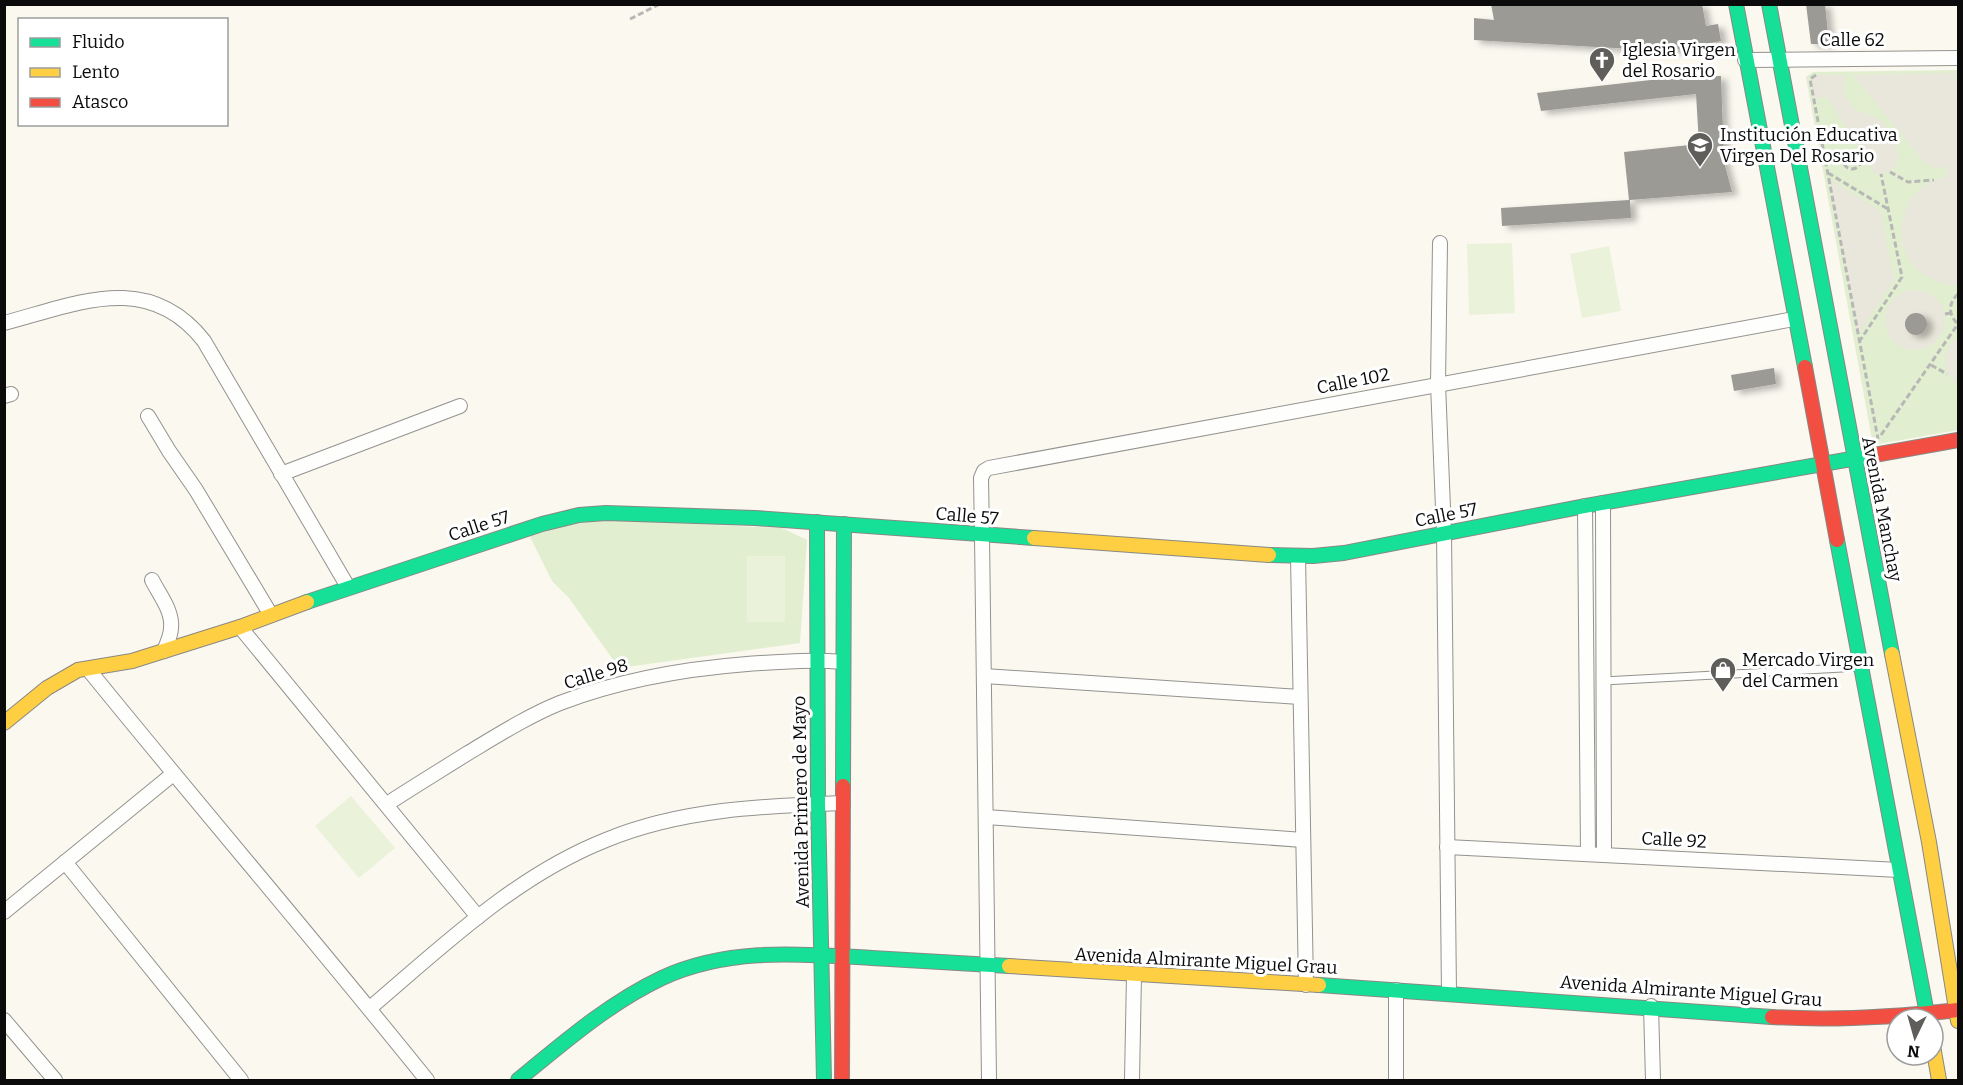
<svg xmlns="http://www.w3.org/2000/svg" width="1963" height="1085" font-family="Bitter,serif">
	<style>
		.green { fill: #e1eed0 }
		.pitch { fill: #ebf2da }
		.plaza { fill: #e9e7db }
		.building { fill: #9c9a95; filter: url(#shadow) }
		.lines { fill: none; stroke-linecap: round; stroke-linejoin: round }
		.lane-casing { stroke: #93928e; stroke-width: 9 }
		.street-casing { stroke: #93928e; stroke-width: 16 }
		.fast-casing { stroke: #898884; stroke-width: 16 }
		.slow-casing { stroke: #898884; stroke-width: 16 }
		.jam-casing { stroke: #898884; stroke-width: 16 }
		.path { stroke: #b7b7b5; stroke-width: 3; stroke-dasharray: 6 3; stroke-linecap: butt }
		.lane { stroke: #fefefd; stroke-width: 7 }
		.street { stroke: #fefefd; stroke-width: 14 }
		.fast { stroke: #16e098; stroke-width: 14 }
		.slow { stroke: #ffcf43; stroke-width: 14 }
		.jam { stroke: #f24e42; stroke-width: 14 }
		.labels { text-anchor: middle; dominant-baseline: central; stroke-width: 6; stroke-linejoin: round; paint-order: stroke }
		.street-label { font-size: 18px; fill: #0b0b0b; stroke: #fff }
		.poi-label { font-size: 18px; fill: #0b0b0b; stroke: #fff; text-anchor: start }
	</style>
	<defs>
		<filter id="shadow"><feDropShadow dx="6" dy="3.5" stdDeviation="3" flood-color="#0004"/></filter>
	</defs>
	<rect width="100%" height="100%" fill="#faf8ef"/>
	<g class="green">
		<path d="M1958 70V430L1873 445 1806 77 1813 72Z"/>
		<path d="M604 520 782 528 807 540 800 643 619 668 569 598 552 581 530 537 540 529Z"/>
	</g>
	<g class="pitch">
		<path d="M1512 243 1515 313 1469 315 1467 244Z"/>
		<path d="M1609 246 1621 311 1582 318 1570 254Z"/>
		<rect x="747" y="556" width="38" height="66"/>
		<path d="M351 796 395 848 359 878 315 826Z"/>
	</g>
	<g class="plaza">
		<path d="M1958 73V285H1949L1934 280 1920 272 1910 260 1903 246 1901 230 1904 215 1910 200 1921 188 1934 180 1948 176 1945 166 1937 168 1927 165 1853 75Z"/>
		<path d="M1816 75H1844L1843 85 1846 97 1854 109 1881 120 1889 130 1898 152 1897 164 1890 172 1876 175 1827 97 1814 99 1810 79Z"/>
		<path d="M1829 179 1880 211 1894 280 1858 335Z"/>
		<circle cx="1915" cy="320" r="30"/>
		<path d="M1958 337V387L1947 374 1945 365V355L1949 345Z"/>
	</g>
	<g class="building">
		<path d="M1491 4H1702L1706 26 1718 24 1721 41 1668 51 1474 40V18L1494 20Z"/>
		<path d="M1806 4H1825L1829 44H1811Z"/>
		<path d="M1721 76 1724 162 1732 192 1630 200 1631 218 1502 226 1501 208 1629 200 1624 152 1699 144 1696 94 1541 111 1537 93 1677 77Z"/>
		<circle cx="1916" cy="324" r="11"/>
		<path d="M1774 368 1776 384 1734 391 1731 375Z"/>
	</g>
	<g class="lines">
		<g class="lane-casing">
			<path id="lane" d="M1603 681 1861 667"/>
		</g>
		<g class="street-casing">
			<g id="street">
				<path d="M1745 60 1958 58"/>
				<path d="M1440 243 1438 384 1444 533 1449 993"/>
				<path d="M4 323C77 304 148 270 204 341L348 587"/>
				<path d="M4 396 11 394"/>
				<path d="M148 416 169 451 196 490 271 615"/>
				<path d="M281 474 460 406"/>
				<path d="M1603 503 1604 855"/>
				<path d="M1585 506 1588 854"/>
				<path d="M1298 556 1306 985"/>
				<path d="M152 580C159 594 173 611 171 628 171 635 167 644 164 651"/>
				<path d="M240 627 478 917"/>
				<path d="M88 669C200 807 316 942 427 1080"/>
				<path d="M984 676 1300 697"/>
				<path d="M387 804C413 787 441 770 468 753 498 735 528 716 560 703 620 680 683 669 747 664 779 662 810 659 843 662"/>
				<path d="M986 817 1303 840"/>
				<path d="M1447 847 1899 870"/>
				<path d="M65 862 241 1080"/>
				<path d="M4 912 173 774"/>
				<path d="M1651 1006 1653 1080"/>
				<path d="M370 1008C443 946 515 876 606 840 681 809 763 806 843 803"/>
				<path d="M4 1020 55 1080"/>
				<path d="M989 1080 982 536 981 478 984 471 989 468 1794 319"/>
				<path d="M1132 1080 1134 975"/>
				<path d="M1396 1080V990"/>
			</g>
		</g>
		<g class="fast-casing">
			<g id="fast">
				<path d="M1736 4 1805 367"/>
				<path d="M1769 4 1892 654"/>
				<path d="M817 522 818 804 824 1080"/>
				<path d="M1837 540 1928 1019"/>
				<path d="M1269 555 1313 556 1344 553 1585 506 1874 455"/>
				<path d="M307 602 542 524 579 515 606 513 755 518 1034 538"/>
				<path d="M843 786 844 524"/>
				<path d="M1319 985 1772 1017"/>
				<path d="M518 1080C563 1043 609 1003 662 978 729 947 801 954 872 958 918 961 963 963 1009 966"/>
			</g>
		</g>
		<g class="slow-casing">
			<g id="slow">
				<path d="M1034 538 1269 555"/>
				<path d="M1892 654 1929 842 1958 1021"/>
				<path d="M4 723 47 688 78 670 132 661 240 627 307 602"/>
				<path d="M1009 966 1319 985"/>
				<path d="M1933 1046 1939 1080"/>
			</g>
		</g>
		<g class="jam-casing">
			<g id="jam">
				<path d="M1805 367 1837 540"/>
				<path d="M1874 455 1958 440"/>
				<path d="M1772 1017C1834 1021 1896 1017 1958 1010"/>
				<path d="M842 1080 843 786"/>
			</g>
		</g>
		<g class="path">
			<path d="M630 19 660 4"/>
			<path d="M1816 75 1810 79 1878 439"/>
			<circle cx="1852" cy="160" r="9"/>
			<path d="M1890 172 1908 182 1934 180"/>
			<path d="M1828 173 1888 209"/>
			<path d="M1958 294C1948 303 1948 315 1958 324"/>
			<path d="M1945 314 1951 313"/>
			<path d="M1859 342 1902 277 1881 174"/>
			<path d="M1931 365 1947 374"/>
			<path d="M1881 435 1958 324"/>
		</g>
		<use href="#lane" class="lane"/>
		<use href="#street" class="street"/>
		<use href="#fast" class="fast"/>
		<use href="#slow" class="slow"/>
		<use href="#jam" class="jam"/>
	</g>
	<defs>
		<g id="church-pin" transform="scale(1.35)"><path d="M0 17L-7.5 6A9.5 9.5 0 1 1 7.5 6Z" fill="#5f5e5b" stroke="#fff"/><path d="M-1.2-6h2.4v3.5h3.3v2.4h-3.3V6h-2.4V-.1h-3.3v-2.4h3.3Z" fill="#fff"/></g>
		<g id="school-pin" transform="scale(1.35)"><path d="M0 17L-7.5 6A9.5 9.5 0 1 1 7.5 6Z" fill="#5f5e5b" stroke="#fff"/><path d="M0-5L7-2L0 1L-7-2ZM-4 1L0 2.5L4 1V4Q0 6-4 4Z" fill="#fff"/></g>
		<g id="shop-pin" transform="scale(1.35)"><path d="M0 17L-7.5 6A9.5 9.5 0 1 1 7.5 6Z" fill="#5f5e5b" stroke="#fff"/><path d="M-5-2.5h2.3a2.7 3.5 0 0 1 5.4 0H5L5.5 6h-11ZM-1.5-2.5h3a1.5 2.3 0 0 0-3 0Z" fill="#fff"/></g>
	</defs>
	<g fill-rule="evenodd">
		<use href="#church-pin" x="1602" y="60"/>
		<use href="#school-pin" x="1700" y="145"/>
		<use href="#shop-pin" x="1723" y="670"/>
	</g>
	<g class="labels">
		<g class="street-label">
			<text x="1852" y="40">Calle 62</text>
			<text transform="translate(1353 381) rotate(-11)">Calle 102</text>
			<text transform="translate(1882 509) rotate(79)">Avenida Manchay</text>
			<text transform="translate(1446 515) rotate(-11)">Calle 57</text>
			<text transform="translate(967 516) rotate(5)">Calle 57</text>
			<text transform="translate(479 526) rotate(-18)">Calle 57</text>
			<text transform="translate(596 674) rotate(-17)">Calle 98</text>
			<text transform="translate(801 802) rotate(-91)">Avenida Primero de Mayo</text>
			<text transform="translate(1674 840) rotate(3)">Calle 92</text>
			<text transform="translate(1206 961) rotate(3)">Avenida Almirante Miguel Grau</text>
			<text transform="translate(1691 991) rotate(4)">Avenida Almirante Miguel Grau</text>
		</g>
		<g class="poi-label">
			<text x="1622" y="50">Iglesia Virgen<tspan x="1622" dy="21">del Rosario</tspan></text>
			<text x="1720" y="135">Institución Educativa<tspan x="1720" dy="21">Virgen Del Rosario</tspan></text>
			<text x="1742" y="660">Mercado Virgen<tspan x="1742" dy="21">del Carmen</tspan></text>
		</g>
	</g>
	<rect width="1963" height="1085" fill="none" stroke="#0b0b0b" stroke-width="12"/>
	<rect x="18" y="18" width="210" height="108" fill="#ffffff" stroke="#9d9d9d" stroke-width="1.5"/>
	<rect x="30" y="38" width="30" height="9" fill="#16e098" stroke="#9d9d9d" stroke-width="1.5"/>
	<text x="72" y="48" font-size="18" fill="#0b0b0b">Fluido</text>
	<rect x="30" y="68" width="30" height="9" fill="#ffcf43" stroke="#9d9d9d" stroke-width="1.5"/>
	<text x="72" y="78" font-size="18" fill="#0b0b0b">Lento</text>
	<rect x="30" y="98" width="30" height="9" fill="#f24e42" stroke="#9d9d9d" stroke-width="1.5"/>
	<text x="72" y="108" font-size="18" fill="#0b0b0b">Atasco</text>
	<g transform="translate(1915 1037) rotate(185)"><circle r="28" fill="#ffffff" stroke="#9d9d9d" stroke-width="1.5"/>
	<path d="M0-4.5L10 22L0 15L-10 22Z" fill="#5f5e5b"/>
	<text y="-9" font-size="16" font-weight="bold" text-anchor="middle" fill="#0b0b0b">N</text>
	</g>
</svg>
